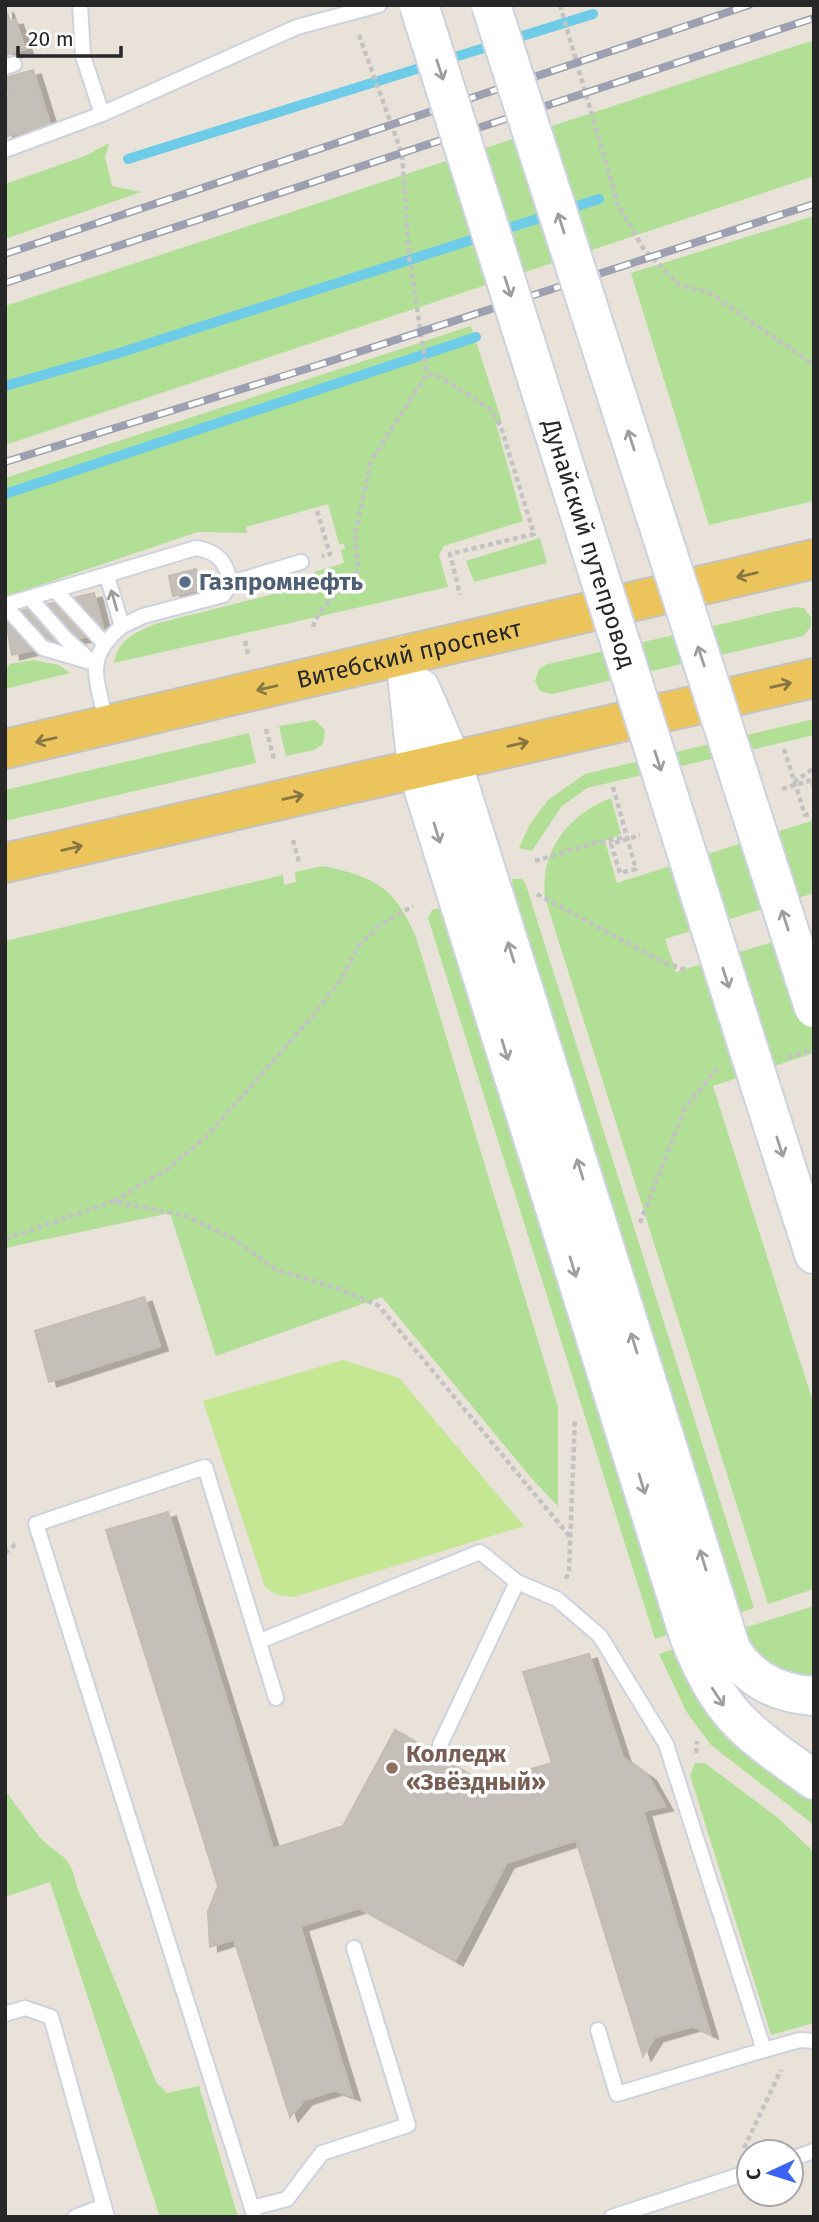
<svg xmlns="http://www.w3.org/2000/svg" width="819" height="2222" font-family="'Fira Sans',sans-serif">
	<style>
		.green { fill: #b1df96 }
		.pitch { fill: #c5e692 }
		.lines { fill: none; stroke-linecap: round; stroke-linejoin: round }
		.stream { stroke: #6ecce9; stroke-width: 10 }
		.building { fill: #c4bfb8; stroke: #c4bdb3; stroke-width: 2; filter: url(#shadow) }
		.service-casing { stroke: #ced2e0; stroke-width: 18 }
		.secondary-casing { stroke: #ced2e0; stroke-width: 42 }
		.primary-casing { stroke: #c3c3c3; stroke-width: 42 }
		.path { stroke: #c3c3c3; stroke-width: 4.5; stroke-dasharray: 5 3.5; stroke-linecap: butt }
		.service { stroke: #fff; stroke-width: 14 }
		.secondary { stroke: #fff; stroke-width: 38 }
		.primary { stroke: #ebc55c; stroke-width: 38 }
		.rail-casing { stroke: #9ca0b1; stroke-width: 8 }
		.rail { stroke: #fff; stroke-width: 5; stroke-dasharray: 16; stroke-linecap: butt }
		.secondary-bridge-casing { stroke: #ced2e0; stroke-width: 42; stroke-linecap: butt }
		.secondary-bridge { stroke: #fff; stroke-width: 38 }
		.oneway { stroke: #9e9e9e }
		.oneway2 { stroke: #897642 }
		.service-dot { fill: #5c6f8a; stroke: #fff; stroke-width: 2.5 }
		.education-dot { fill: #8d6e63; stroke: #fff; stroke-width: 2.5 }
		.labels { text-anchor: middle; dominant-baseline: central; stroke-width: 7; stroke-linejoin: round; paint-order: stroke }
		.street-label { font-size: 24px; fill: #272727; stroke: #fff }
		.service-label { font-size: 24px; font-weight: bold; fill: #4e5e75; stroke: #fff; text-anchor: start }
		.education-label { font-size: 24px; font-weight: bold; fill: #785e54; stroke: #fff; text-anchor: start }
	</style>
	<defs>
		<filter id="shadow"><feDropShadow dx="8" dy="4.5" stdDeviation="0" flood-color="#0004"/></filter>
	</defs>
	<rect width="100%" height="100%" fill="#e9e2d8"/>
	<g class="green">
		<path d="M814 40V176L5 445V306Z"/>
		<path d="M109 143 105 157 112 186 141 192 5 239V184L85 156Z"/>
		<path d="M814 216V501L709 525 631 273Z"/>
		<path d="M471 326 502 422 496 424 523 521 444 546 439 555 448 587 114 663C118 639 135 633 155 624L317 583 314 572 344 563 341 550 345 549 344 544H339L328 504 246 527 247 533 198 532 5 597V478Z"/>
		<path d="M540 538 547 563 474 582 466 561Z"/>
		<path d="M795 607 804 608 811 617V627L803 636 552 694 540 691 535 681 539 669 548 664Z"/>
		<path d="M33 660 59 665 70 673 5 689V670L10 664Z"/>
		<path d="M814 719V735L587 788 561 807 532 851 519 848 530 824 548 800 585 774Z"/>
		<path d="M315 720 325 730 323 744 314 750 286 756 279 726Z"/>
		<path d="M249 733 256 763 5 821V790Z"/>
		<path d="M611 798 621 834 605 841 617 883 814 820V893L665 939 676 972 814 929V1053L713 1086 814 1405V1589L768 1604 545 898C540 850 568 815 611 798Z"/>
		<path d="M323 866C375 877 395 887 416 937L558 1407V1506L533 1480 382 1297 216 1356 170 1213 5 1248V941L283 875 284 885 296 882 295 872Z"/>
		<path d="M512 879H522L526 885 754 1608 739 1613 514 899Z"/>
		<path d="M439 908 669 1634 655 1639 428 918 432 910Z"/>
		<path d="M814 1606V1678C778 1672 760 1663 744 1628Z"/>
		<path d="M674 1649C705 1734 745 1753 814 1803V1825L711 1745 687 1713 659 1654Z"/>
		<path d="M705 1763 778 1818 814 1852V2023L771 2035 690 1775 695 1763Z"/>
		<path d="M5 1790C16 1805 27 1821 39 1836 59 1859 70 1851 77 1887L156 2082 167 2093 199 2086 238 2217H160L50 1882 5 1897Z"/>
	</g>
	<path class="pitch" d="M343 1360 399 1378 524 1526 294 1597 277 1595 265 1587 203 1401Z"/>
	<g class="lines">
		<g class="stream">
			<path d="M128 159 593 14"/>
			<path d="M5 386 116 354 599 199"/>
			<path d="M5 494 476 337"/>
		</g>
	</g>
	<g class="building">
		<path d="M5 8 10 21 15 20 25 49 5 55Z"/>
		<path d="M33 70 50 124 5 137V96L9 95 5 78Z"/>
		<path d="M196 569 201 589 173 596 169 576Z"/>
		<path d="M94 593 104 632 12 655 5 615Z"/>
		<path d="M144 1297 160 1346 49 1382 35 1331Z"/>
		<path d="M168 1512 273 1849 343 1826 395 1730 483 1783 552 1763 523 1672 589 1654 623 1758 648 1776 665 1806 643 1811 710 2034 693 2026 655 2037 643 2056 576 1840 506 1863 455 1961 359 1908 300 1926 352 2096 335 2090 304 2100 290 2117 234 1939 210 1947 208 1912 218 1886 106 1530Z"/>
	</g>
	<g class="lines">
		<g class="service-casing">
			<g id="service">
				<path d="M80 5 83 56 102 114"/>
				<path d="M5 67 14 64"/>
				<path d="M5 150 102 114 297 27 379 5"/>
				<path d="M231 583 301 562"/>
				<path d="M56 591 103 642"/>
				<path d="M30 598 66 639 90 660"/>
				<path d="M5 605 196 548C219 552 225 561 231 583L223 595 143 616 122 626"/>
				<path d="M5 606 43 648 94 663"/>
				<path d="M106 722C97 676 83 660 122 626L107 576"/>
				<path d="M517 1582 557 1599 600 1636 666 1744 764 2050 617 2094 598 2030"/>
				<path d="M260 1641 480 1552 517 1582 440 1745"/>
				<path d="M5 2014 25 2008 51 2017 107 2217"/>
				<path d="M764 2050 800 2040 814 2041"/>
				<path d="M791 2159 814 2151"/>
				<path d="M252 2208 36 1524 205 1467 276 1698"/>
				<path d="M254 2216 252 2208 287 2199 322 2153 408 2125 354 1948"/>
				<path d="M75 2217 104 2206"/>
				<path d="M612 2217 749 2172"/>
			</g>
		</g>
		<g class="secondary-casing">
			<g id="secondary">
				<path d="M405 655 417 768 689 1636C720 1716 747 1732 814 1780"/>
				<path d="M420 688 451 759 731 1649C749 1680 779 1694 814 1696"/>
				<path d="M759 1082 814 1254"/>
			</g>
		</g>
		<g class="primary-casing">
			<g id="primary">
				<path id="s1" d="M5 749 814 559"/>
				<path d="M5 863 814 678"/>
			</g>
		</g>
		<g class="path">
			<path d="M560 5 618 205 643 248 679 285 710 293 814 365"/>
			<path d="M359 35 402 154 409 256 427 374"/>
			<path d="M317 511 330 554 322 556"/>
			<path d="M313 627C319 606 344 588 358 570L355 534 371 461 427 374 440 377 491 410 501 427 534 534 450 554 460 595"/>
			<path d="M245 641 248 654"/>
			<path d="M266 729 274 759"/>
			<path d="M784 749 805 815 814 813"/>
			<path d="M794 782 814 768"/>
			<path d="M613 787 627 837 636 869 620 873 611 844 640 835"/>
			<path d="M782 789 812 780 814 787"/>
			<path d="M293 840 299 862"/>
			<path d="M535 861 594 843 626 837"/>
			<path d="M537 894 663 962 686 970"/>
			<path d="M788 1057 814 1049"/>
			<path d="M114 1201 166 1170 205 1138 311 1018 343 977 359 945 379 926 413 906"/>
			<path d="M640 1223 685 1108 717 1069"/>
			<path d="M5 1239 114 1201 186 1216 232 1238 275 1269 337 1288 379 1306 571 1538"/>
			<path d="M5 1553 18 1542"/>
			<path d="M566 1579 569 1571 575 1418"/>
			<path d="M696 1753 697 1741"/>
			<path d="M744 2148 781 2070"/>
		</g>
		<use href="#service" class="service"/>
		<use href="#secondary" class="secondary"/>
		<use href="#primary" class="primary"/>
		<g class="rail-casing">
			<g id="rail">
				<path d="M5 254 749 5"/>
				<path d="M5 283 814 18"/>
				<path d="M5 462 306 369 814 204"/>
			</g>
		</g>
		<use href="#rail" class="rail"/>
		<g class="secondary-bridge-casing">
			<g id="secondary-bridge">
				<path id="s2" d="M419 5 759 1082"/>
				<path d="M491 5 814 1008"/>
			</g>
		</g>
		<use href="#secondary-bridge" class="secondary-bridge"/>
	</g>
	<defs><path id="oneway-shaft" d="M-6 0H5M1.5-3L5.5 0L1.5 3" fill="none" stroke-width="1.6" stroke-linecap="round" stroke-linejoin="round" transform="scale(1.75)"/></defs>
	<g class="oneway">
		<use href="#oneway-shaft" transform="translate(440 70) rotate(72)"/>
		<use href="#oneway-shaft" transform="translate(561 223) rotate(-108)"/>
		<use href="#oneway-shaft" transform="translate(508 287) rotate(72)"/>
		<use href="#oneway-shaft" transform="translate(631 440) rotate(-108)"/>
		<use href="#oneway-shaft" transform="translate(114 600) rotate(-106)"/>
		<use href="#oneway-shaft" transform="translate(701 656) rotate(-108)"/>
		<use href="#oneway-shaft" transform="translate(658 761) rotate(72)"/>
		<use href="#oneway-shaft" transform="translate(437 833) rotate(73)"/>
		<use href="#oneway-shaft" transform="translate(785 920) rotate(-108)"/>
		<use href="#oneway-shaft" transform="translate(511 952) rotate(-107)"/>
		<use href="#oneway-shaft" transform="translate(726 978) rotate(72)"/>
		<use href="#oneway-shaft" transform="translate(505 1050) rotate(73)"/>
		<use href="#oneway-shaft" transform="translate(780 1147) rotate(72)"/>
		<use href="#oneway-shaft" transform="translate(580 1169) rotate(-107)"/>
		<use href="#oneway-shaft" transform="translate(573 1267) rotate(73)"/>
		<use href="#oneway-shaft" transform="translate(634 1343) rotate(-107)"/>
		<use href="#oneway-shaft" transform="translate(642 1484) rotate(73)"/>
		<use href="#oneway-shaft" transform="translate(703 1560) rotate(-107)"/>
		<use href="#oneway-shaft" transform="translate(718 1697) rotate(57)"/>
	</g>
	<g class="oneway2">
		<use href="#oneway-shaft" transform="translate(747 575) rotate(167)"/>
		<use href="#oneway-shaft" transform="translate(781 685) rotate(-13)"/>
		<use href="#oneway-shaft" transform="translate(267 688) rotate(167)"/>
		<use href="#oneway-shaft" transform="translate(46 740) rotate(167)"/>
		<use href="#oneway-shaft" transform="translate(518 744) rotate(-13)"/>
		<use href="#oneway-shaft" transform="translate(293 797) rotate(-13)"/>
		<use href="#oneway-shaft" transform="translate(72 848) rotate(-13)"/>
	</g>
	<circle class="service-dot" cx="185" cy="582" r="7"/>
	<circle class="education-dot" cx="392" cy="1768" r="7"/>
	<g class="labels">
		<g class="street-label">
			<text stroke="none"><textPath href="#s2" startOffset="565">Дунайский путепровод</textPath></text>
			<text stroke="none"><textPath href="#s1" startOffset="415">Витебский проспект</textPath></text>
		</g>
		<g class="service-label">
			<text x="199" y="582">Газпромнефть</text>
		</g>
		<g class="education-label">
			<text x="406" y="1754">Колледж<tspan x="406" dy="28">«Звёздный»</tspan></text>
		</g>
	</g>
	<rect width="819" height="2222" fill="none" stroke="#272727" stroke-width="14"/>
	<g transform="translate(770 2173) rotate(266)"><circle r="33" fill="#ffffff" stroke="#a9a9a9" stroke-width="2"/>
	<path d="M0-5L12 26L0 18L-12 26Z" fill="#3c63f3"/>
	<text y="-10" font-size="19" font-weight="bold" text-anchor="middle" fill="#272727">С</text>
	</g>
	<path d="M18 46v10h103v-10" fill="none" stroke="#272727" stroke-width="3.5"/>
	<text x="28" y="46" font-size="21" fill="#272727" stroke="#ffffff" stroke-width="5" paint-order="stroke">20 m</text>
</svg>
